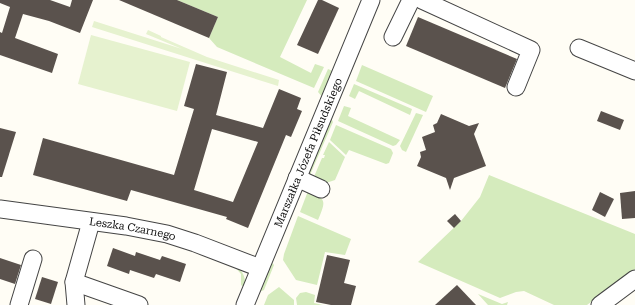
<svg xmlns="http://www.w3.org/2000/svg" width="635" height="305" font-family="'Roboto Serif',serif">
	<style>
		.green { fill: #d5ebbd }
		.pitch { fill: #e6f2cf }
		.building { fill: #5a524d; fill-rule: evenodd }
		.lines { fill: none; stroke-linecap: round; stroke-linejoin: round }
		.minor-casing { stroke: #444; stroke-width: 19 }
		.minor { stroke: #fff; stroke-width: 17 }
		.labels { text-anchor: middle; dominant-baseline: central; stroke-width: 4; stroke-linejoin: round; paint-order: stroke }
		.street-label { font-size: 11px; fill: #111; stroke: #fff }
	</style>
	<rect width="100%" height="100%" fill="#fffdf5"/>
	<g class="green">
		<path d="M177 0H307L280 57 311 73 315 64 324 67 314 88 217 47 209 38 218 17Z"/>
		<path d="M362 65 433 96 426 112 356 81Z"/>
		<path d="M328 69 335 72 324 99 318 92Z"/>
		<path d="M354 84 412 109 410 115 359 91 355 99 349 96Z"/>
		<path d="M344 106 351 108 348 116 400 140 396 145 393 146 338 121Z"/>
		<path d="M416 113 423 115 406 152 402 150 400 146Z"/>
		<path d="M331 118 333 122 310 175 308 172Z"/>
		<path d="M336 125 391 149 393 153 389 163 386 164 349 150 346 155 330 140Z"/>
		<path d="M329 142 345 157 335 180 326 183 313 179 322 158H324L325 155H323Z"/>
		<path d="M489 175 635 234V269L587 305H554L524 291 516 292 500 298 418 262 461 221 480 197Z"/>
		<path d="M308 191C327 199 326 201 318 220L300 212Z"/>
		<path d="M298 216 351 239 345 255 325 252 317 285 296 280 283 260 284 254Z"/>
		<path d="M270 260 274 265 264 290 259 292 257 291Z"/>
		<path d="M234 266C244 270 246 279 245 288L241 285V274Z"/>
		<path d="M279 287 294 300V305H264L268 295Z"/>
		<path d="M306 292 315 295 314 303 323 305H297L296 298 300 293Z"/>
		<path d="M478 294 502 304 508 302 507 305H488Z"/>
	</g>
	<g class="pitch">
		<path d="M94 21 182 49 146 34 148 30 161 36V37L207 57 279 80 278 86 92 27Z"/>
		<path d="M91 35 190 62 177 111 78 84Z"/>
	</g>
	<g class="building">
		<path d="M0 0H50L70 7 72 0H93L80 33 49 21 23 14 15 38 58 54 52 73 0 55V32L2 33 10 7 0 3Z"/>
		<path d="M119 0H177L218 17 209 38Z"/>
		<path d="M318 0H322L339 8 318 54 297 45Z"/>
		<path d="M418 17 517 59 505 88 406 46Z"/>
		<path d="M196 64 227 72 216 115 263 128 279 89 301 98 297 109 302 111 291 137 286 135 248 228 226 219 227 217 131 190 127 201 33 175 43 138 174 175 194 109 184 106ZM212 129 258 142 233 202 194 190Z"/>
		<path d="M601 111 624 120 620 130 597 121Z"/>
		<path d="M441 114 469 126 479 123 474 134 486 166 454 178 450 190 446 178 417 166 421 157 420 152 426 150 422 137 435 132 433 125 437 123Z"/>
		<path d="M0 128 16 132 2 177H0Z"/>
		<path d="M635 191V218L622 219 620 193Z"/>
		<path d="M600 192 614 199 605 217 592 210Z"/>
		<path d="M455 214 461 221 454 228 447 221Z"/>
		<path d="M113 248 135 256 136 252 160 260 162 256 186 264 180 282 156 274 154 278 130 270 129 274 107 266Z"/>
		<path d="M327 255 350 260 344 283 356 286 351 305H331L316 302Z"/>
		<path d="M0 258 21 265 15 284 0 279Z"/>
		<path d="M42 277 58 282 51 304 35 299Z"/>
		<path d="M457 285 476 305H435Z"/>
	</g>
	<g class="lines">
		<g class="minor-casing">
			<g id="minor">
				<path d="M422 0 531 50 516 87"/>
				<path d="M393 37 411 0"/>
				<path d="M579 48 635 71"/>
				<path d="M297 178 321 189"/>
				<path id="s1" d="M0 209 126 226 167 234 195 243 260 268"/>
				<path d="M91 222 74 282 139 305"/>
				<path d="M74 282 76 305"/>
				<path d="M19 305 33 259"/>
				<path id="s2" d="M245 305 371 0"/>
				<path d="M600 305 635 279"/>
			</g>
		</g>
		<use href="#minor" class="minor"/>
	</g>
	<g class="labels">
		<g class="street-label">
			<text stroke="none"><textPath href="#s2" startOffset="165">Marszałka Józefa Piłsudskiego</textPath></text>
			<text stroke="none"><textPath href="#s1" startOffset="134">Leszka Czarnego</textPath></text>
		</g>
	</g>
</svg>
